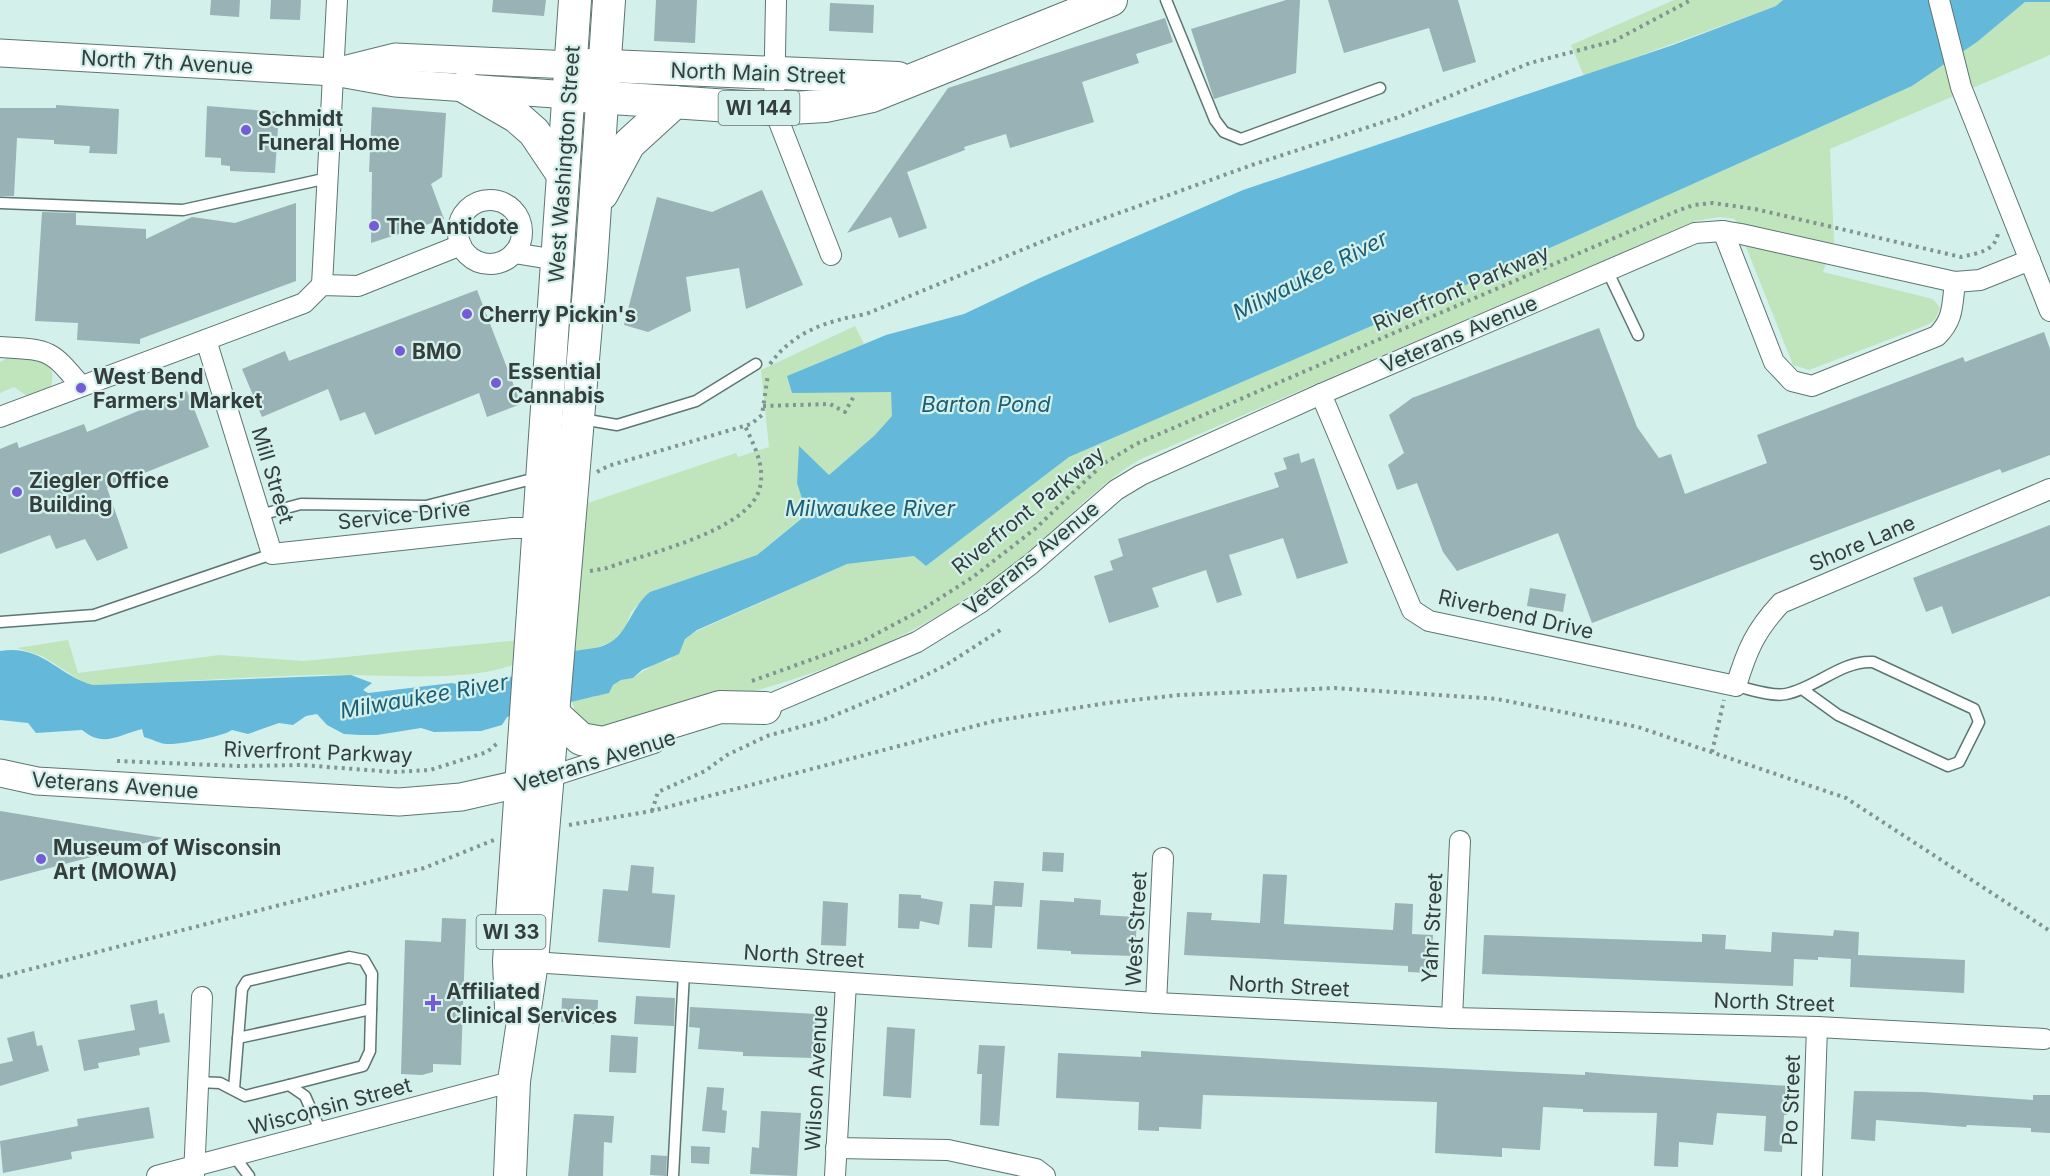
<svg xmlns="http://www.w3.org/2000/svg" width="2050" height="1176" font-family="Inter,sans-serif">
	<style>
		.green { fill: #c0e4bc }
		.water { fill: #64b9da }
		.building { fill: #98b2b5 }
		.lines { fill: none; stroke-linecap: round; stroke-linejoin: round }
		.lane-casing { stroke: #5d7672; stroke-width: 13 }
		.street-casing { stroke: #5d7672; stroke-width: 22 }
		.secondary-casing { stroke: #5d7672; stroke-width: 29 }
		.primary-casing { stroke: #5d7672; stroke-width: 34 }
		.path { stroke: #819491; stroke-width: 4; stroke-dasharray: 3 4.5; stroke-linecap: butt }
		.lane { stroke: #fff; stroke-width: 10 }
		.street { stroke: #fff; stroke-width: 20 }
		.secondary { stroke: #fff; stroke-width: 27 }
		.primary { stroke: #fff; stroke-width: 32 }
		.poi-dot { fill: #755bd6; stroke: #d4f0eb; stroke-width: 2 }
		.labels { text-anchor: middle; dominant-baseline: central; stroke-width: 4.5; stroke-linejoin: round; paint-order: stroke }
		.shield { fill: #d4f0eb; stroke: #647371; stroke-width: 1.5 }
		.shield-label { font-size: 20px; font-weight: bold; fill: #343e3d }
		.street-label { font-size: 21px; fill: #343e3d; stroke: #d4f0eb }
		.poi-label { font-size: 21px; font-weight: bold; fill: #343e3d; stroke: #d4f0eb; text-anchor: start }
		.water-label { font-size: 22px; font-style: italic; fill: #1b5e76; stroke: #d4f0eb }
	</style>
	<rect width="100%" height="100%" fill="#d4f0eb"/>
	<g class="green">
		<path d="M1674 0H1783L1776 6 1584 76 1571 45Z"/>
		<path d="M2025 2H2050V55L1830 149 1834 241 1823 272 1933 299 1940 308 1935 320 1927 325 1809 370 1793 365 1735 219 1719 217 1695 221 1141 459C1099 483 1069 518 1033 548 1010 568 985 586 960 602 849 675 721 701 594 730L575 712 572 700 594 697 621 680 633 678 658 662 670 660 685 638 697 631 847 564 914 556 926 566 1069 457 1496 272 1912 86 1977 42Z"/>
		<path d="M855 326 864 344 787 376 792 392H892V416L875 435 829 475 799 447 797 483 807 513 757 555 650 592 631 612 626 627 611 642 595 648 570 652 582 505 736 453 738 457 769 447 761 370Z"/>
		<path d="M28 352C44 362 57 365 51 387L37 397 30 398 14 387 0 393V362L13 355Z"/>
		<path d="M68 640 78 673 220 655 304 661 521 640 520 662C470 685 373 673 316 675 242 677 167 683 93 685L83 682 42 656 17 648Z"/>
	</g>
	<path class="water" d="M1783 0H2050V2H2025L1977 42 1912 86 1496 272 1069 457 926 566 914 556 847 564 697 630 685 639 679 654 642 670 633 678 621 680 613 685 609 693 507 717 502 725 481 731 434 732 421 728 377 735H360L344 734 327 725 317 714 306 716 293 725 279 723 248 734 232 730C225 736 178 745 167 744 160 744 152 739 144 737L142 729C118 735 104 748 82 730L36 733 28 723 0 720V651C42 644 57 675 93 685L351 675 372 683 363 690 368 693 452 683C492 693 534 665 571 652 584 648 598 650 611 642 629 630 632 606 650 592L757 555 807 514 797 483 799 446 829 475 875 435 892 416 891 392 792 393 787 376 886 335 964 314 1040 278 1243 190 1673 45 1776 6Z"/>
	<g class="building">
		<path d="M211 0H240L239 17 210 15Z"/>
		<path d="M271 0H301L300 20 270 19Z"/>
		<path d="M493 0H546L544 16 492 12Z"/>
		<path d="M656 0H697L695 43 654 41Z"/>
		<path d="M1286 0H1300L1296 73 1214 99 1191 29Z"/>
		<path d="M1328 0H1458L1476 62 1443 72 1429 28 1344 53Z"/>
		<path d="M830 3 874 5 873 33 829 31Z"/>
		<path d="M1165 18 1173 42 1136 54 1139 63 1082 82 1094 122 1010 148 1006 134 964 147 965 150 907 172 927 228 899 238 891 217 847 233 948 88Z"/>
		<path d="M56 105 119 109 117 154 89 153 90 146 54 144V140L17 138 14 196H0V108H56Z"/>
		<path d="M207 106 279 112 275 173 230 171V166L221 165V158L205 157Z"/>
		<path d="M372 107 446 113 442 177 431 184 444 219 371 243 372 172H369Z"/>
		<path d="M762 190 803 285 746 309 739 268 686 277 691 311 648 332 624 325 657 197 712 212Z"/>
		<path d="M296 203V281L140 339V344L77 340 78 323 35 321 42 212 76 213V225L146 229V239L192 217 235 223Z"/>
		<path d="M477 290 521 404 487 417 479 393 375 435 365 412 340 421 328 389 262 417 242 369 285 351 289 361Z"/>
		<path d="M1599 328 1637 427 1659 458 1671 454 1685 494 1767 463 1757 435 1963 357 1965 362 2044 332 2050 349V455L2002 473 2000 469 1592 623 1558 533 1457 571 1443 552 1417 483 1397 490 1388 465 1404 453 1389 415 1412 398Z"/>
		<path d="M187 391 209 447 107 488 128 548 97 561 85 539 56 549 50 535 0 554V449L17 442 19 448 84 424 87 432Z"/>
		<path d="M1299 453 1301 463 1314 458 1348 563 1297 579 1283 538 1229 555 1242 595 1217 603 1206 570 1152 588 1159 607 1109 623 1094 576 1113 570 1110 561 1123 556 1118 539 1279 487 1274 473 1287 469 1283 458Z"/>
		<path d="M2050 525V596L1952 634 1942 606 1926 612 1913 578Z"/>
		<path d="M1530 588 1566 594 1563 612 1527 606Z"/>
		<path d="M0 811 164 838 0 881Z"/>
		<path d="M1043 852 1064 853 1063 872 1042 871Z"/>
		<path d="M631 865 654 867 652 893 675 895 670 948 598 942 603 889 628 891Z"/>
		<path d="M1263 874 1287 875 1284 924 1393 930 1395 903 1413 904 1412 934 1433 935 1431 973 1408 972V966L1184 955 1187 912 1212 913 1211 920 1260 923Z"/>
		<path d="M994 881 1024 883 1022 907 995 906 992 948 968 947 970 904 992 905Z"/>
		<path d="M899 894 921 895V898L943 902 939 925 920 921 919 929 898 928Z"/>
		<path d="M1074 898 1101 900 1100 915 1137 917 1135 956 1071 954V951L1037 949 1040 900 1074 902Z"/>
		<path d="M823 901 848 903 846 946 821 945Z"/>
		<path d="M442 918 466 919 461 1065 433 1064V1072L422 1075 401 1074 405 940 441 942Z"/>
		<path d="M1834 930 1859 932 1858 955 1965 960 1964 993 1850 987 1851 959 1818 957V960L1794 959 1793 986 1482 974 1484 935 1702 942V934L1726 935 1725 949 1771 952 1772 932 1833 936Z"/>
		<path d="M636 996 675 998 674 1026 634 1024Z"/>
		<path d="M562 998 598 1000 597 1024 561 1022Z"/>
		<path d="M157 1000 159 1014 164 1013 170 1042 139 1048 140 1055 98 1063 99 1068 84 1071 78 1040 135 1030 130 1005Z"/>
		<path d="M690 1007 817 1014 814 1058 743 1056V1052L698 1049 700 1028 689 1027Z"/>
		<path d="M887 1027 915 1029 911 1098 883 1096Z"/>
		<path d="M34 1031 37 1046 42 1045 49 1071 0 1086V1064L13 1061 7 1038Z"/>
		<path d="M611 1035 638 1037 636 1073 609 1072Z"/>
		<path d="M979 1045 1005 1046 999 1126 980 1125 982 1074H977Z"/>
		<path d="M1141 1051 1359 1064 1585 1075V1072L1610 1074 1789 1086 1787 1115H1784L1782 1152 1764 1151 1766 1116 1717 1113 1713 1145 1679 1142 1678 1167 1654 1166 1657 1113 1583 1112V1109L1543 1107 1540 1150 1502 1148V1157L1435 1153 1437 1102 1203 1095 1201 1129 1159 1127V1131L1138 1130 1139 1102 1056 1098 1058 1053 1141 1057Z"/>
		<path d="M707 1087 724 1088 722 1110 727 1111 725 1133 702 1131Z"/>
		<path d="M1854 1091 1923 1092 2033 1100V1095H2050V1133L2031 1132V1128L1967 1125 1966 1127 1876 1120 1875 1141 1851 1139Z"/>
		<path d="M149 1107 154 1138 71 1152 72 1159 3 1173 0 1141 78 1126 77 1119Z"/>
		<path d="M761 1111 801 1113 797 1176 750 1174 752 1147 759 1148Z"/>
		<path d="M574 1114 614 1116 612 1143 604 1142 603 1176H568Z"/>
		<path d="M691 1146 710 1147 709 1164 691 1163Z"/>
		<path d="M651 1155 667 1156 666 1176 650 1175Z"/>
	</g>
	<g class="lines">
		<g class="lane-casing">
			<g id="lane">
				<path d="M1166 0 1215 120 1224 132 1241 139 1380 88"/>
				<path d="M0 203 183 210 328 178"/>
				<path d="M1607 270 1638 335"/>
				<path d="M582 419 617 425 696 401 756 364"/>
				<path d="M260 515 301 504 426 506 540 477"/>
				<path d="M0 622 94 615 272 554"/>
				<path d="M1736 686C1750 689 1772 697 1786 694 1816 688 1842 660 1873 662L1974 709 1979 722 1959 762 1948 766 1838 715 1802 689"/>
				<path d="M238 1038 371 1009"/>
				<path d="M198 1082 220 1083 245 1096 289 1085 305 1096 321 1132"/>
				<path d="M234 1089 242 989 247 981 349 957 364 960 372 974 370 1051 363 1066 289 1085"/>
				<path d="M234 1156 249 1176"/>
				<path d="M673 1176 684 973"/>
			</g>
		</g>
		<g class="street-casing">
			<g id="street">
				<path d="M776 0 774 109 831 255"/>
				<path d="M1939 0 1961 87 2050 311"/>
				<circle cx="490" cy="232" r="32"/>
				<path d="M1723 231 1774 362 1792 381 1812 386 1937 336C1954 319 1952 305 1955 282"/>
				<path d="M514 253 557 260"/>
				<path d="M322 285 337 0"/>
				<path d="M206 340 272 554 512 528H540"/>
				<path d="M0 347C48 350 50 348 81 386"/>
				<path d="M1321 394 1412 610 1429 621 1736 686C1747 650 1755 631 1781 603L2050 489"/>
				<path d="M0 417 304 303 322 285 358 286 461 245"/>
				<path d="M754 711 917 642 980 603 1031 564 1116 490 1141 475 1321 394 1695 233 1723 231 1741 234 1955 282 1980 280 2030 260"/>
				<path d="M546 778 654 743"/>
				<path d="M532 962 1156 1003 1452 1018 1817 1027 2044 1039"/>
				<path d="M1156 1003 1163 858"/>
				<path d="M1452 1018 1460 841"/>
				<path d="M836 1148 948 1150 1036 1169 1045 1176"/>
				<path d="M157 1176 514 1081"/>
				<path d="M194 1176 202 997"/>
				<path d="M835 1176 846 983"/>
				<path d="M1812 1176 1817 1027"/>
			</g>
		</g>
		<g class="secondary-casing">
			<g id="secondary">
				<path d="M0 53 334 72 395 83 569 95"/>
				<path d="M343 70 395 57 571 65"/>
				<path d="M0 773 37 781 399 802 461 797 541 779"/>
			</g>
		</g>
		<g class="primary-casing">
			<g id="primary">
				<path d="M585 65 898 78"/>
				<path d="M465 87 517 117 534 132 563 175"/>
				<path d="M582 96 774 109 825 106 872 96 1111 0"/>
				<path d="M602 194 629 144 675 102"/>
				<path d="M552 708 558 718 581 739 603 743 720 707 765 708"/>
				<path d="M511 1008 509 961 575 0"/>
				<path d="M510 1176 514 1081 532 962 591 265 609 0"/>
			</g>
		</g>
		<g class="path">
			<path d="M770 364C794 331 827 321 866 314L1058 235 1252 165 1399 117 1530 63 1614 41 1691 0"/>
			<path d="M763 406 830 404 845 412 854 396"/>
			<path d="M597 472 608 466 751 424 762 415 768 374"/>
			<path d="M590 571 607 568C644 554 751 531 760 487 765 466 754 445 745 426"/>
			<path d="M752 681 863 641 923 609 973 577 1036 528 1103 464 1136 444 1677 211 1694 205 1713 203 1755 209 1961 257C1977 253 1995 252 1998 233"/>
			<path d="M1712 752 1724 700"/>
			<path d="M117 761 239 766 302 765 393 772 430 770 487 752 499 742"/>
			<path d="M652 811 658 792 705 771 727 755 767 736 821 721 900 688 946 665 1002 629"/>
			<path d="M569 825 652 811 994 721 1107 703 1179 695 1335 688 1497 699 1638 727 1846 798 2050 931"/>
			<path d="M0 977 424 868 494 840"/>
		</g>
		<use href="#lane" class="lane"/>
		<use href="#street" class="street"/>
		<use href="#secondary" class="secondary"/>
		<use href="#primary" class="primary"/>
	</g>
	<g class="poi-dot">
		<circle cx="246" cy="130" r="6"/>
		<circle cx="374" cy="226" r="6"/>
		<circle cx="467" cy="314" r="6"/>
		<circle cx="400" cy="351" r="6"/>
		<circle cx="496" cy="383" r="6"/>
		<circle cx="81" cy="388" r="6"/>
		<circle cx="17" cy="492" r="6"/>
		<circle cx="41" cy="859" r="6"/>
		<path d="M430 994h6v6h6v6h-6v6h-6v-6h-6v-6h6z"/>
	</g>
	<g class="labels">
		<g class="shield">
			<rect x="718.5" y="91" width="81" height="34" rx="4.5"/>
			<rect x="476.5" y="915" width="69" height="34" rx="4.5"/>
		</g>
		<g class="shield-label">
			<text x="759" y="108">WI 144</text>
			<text x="511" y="932">WI 33</text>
		</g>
		<g class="street-label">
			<text transform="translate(167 62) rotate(3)">North 7th Avenue</text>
			<text transform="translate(758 73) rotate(2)">North Main Street</text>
			<text transform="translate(564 164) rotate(-86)">West Washington Street</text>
			<text transform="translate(1461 288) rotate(-23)">Riverfront Parkway</text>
			<text transform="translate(1459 334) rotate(-23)">Veterans Avenue</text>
			<text transform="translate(273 475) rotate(73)">Mill Street</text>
			<text transform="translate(1028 510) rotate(-39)">Riverfront Parkway</text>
			<text transform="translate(404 515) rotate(-6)">Service Drive</text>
			<text transform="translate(1862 543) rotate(-23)">Shore Lane</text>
			<text transform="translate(1031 558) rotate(-39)">Veterans Avenue</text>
			<text transform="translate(1516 614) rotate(13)">Riverbend Drive</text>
			<text transform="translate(318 752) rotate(2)">Riverfront Parkway</text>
			<text transform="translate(595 761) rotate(-17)">Veterans Avenue</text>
			<text transform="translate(115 785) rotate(4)">Veterans Avenue</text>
			<text transform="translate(1432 928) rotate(-87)">Yahr Street</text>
			<text transform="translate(1136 929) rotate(-87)">West Street</text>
			<text transform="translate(804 956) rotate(4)">North Street</text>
			<text transform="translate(1289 986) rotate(3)">North Street</text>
			<text transform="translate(1774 1002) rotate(2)">North Street</text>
			<text transform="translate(816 1078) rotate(-87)">Wilson Avenue</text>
			<text transform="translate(1791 1100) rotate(-88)">Po Street</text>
			<text transform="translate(330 1106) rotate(-15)">Wisconsin Street</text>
		</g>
		<g class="poi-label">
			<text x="258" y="118">Schmidt<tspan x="258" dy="24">Funeral Home</tspan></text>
			<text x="386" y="226">The Antidote</text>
			<text x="479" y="314">Cherry Pickin's</text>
			<text x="412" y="351">BMO</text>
			<text x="508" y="371">Essential<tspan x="508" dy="24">Cannabis</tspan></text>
			<text x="93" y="376">West Bend<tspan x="93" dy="24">Farmers' Market</tspan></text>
			<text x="29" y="480">Ziegler Office<tspan x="29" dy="24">Building</tspan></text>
			<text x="53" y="847">Museum of Wisconsin<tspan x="53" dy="24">Art (MOWA)</tspan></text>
			<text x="446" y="991">Affiliated<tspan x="446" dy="24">Clinical Services</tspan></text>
		</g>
		<g class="water-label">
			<text transform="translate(1310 275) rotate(-27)">Milwaukee River</text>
			<text x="986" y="404">Barton Pond</text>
			<text x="870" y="508">Milwaukee River</text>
			<text transform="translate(424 696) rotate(-10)">Milwaukee River</text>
		</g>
	</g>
</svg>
